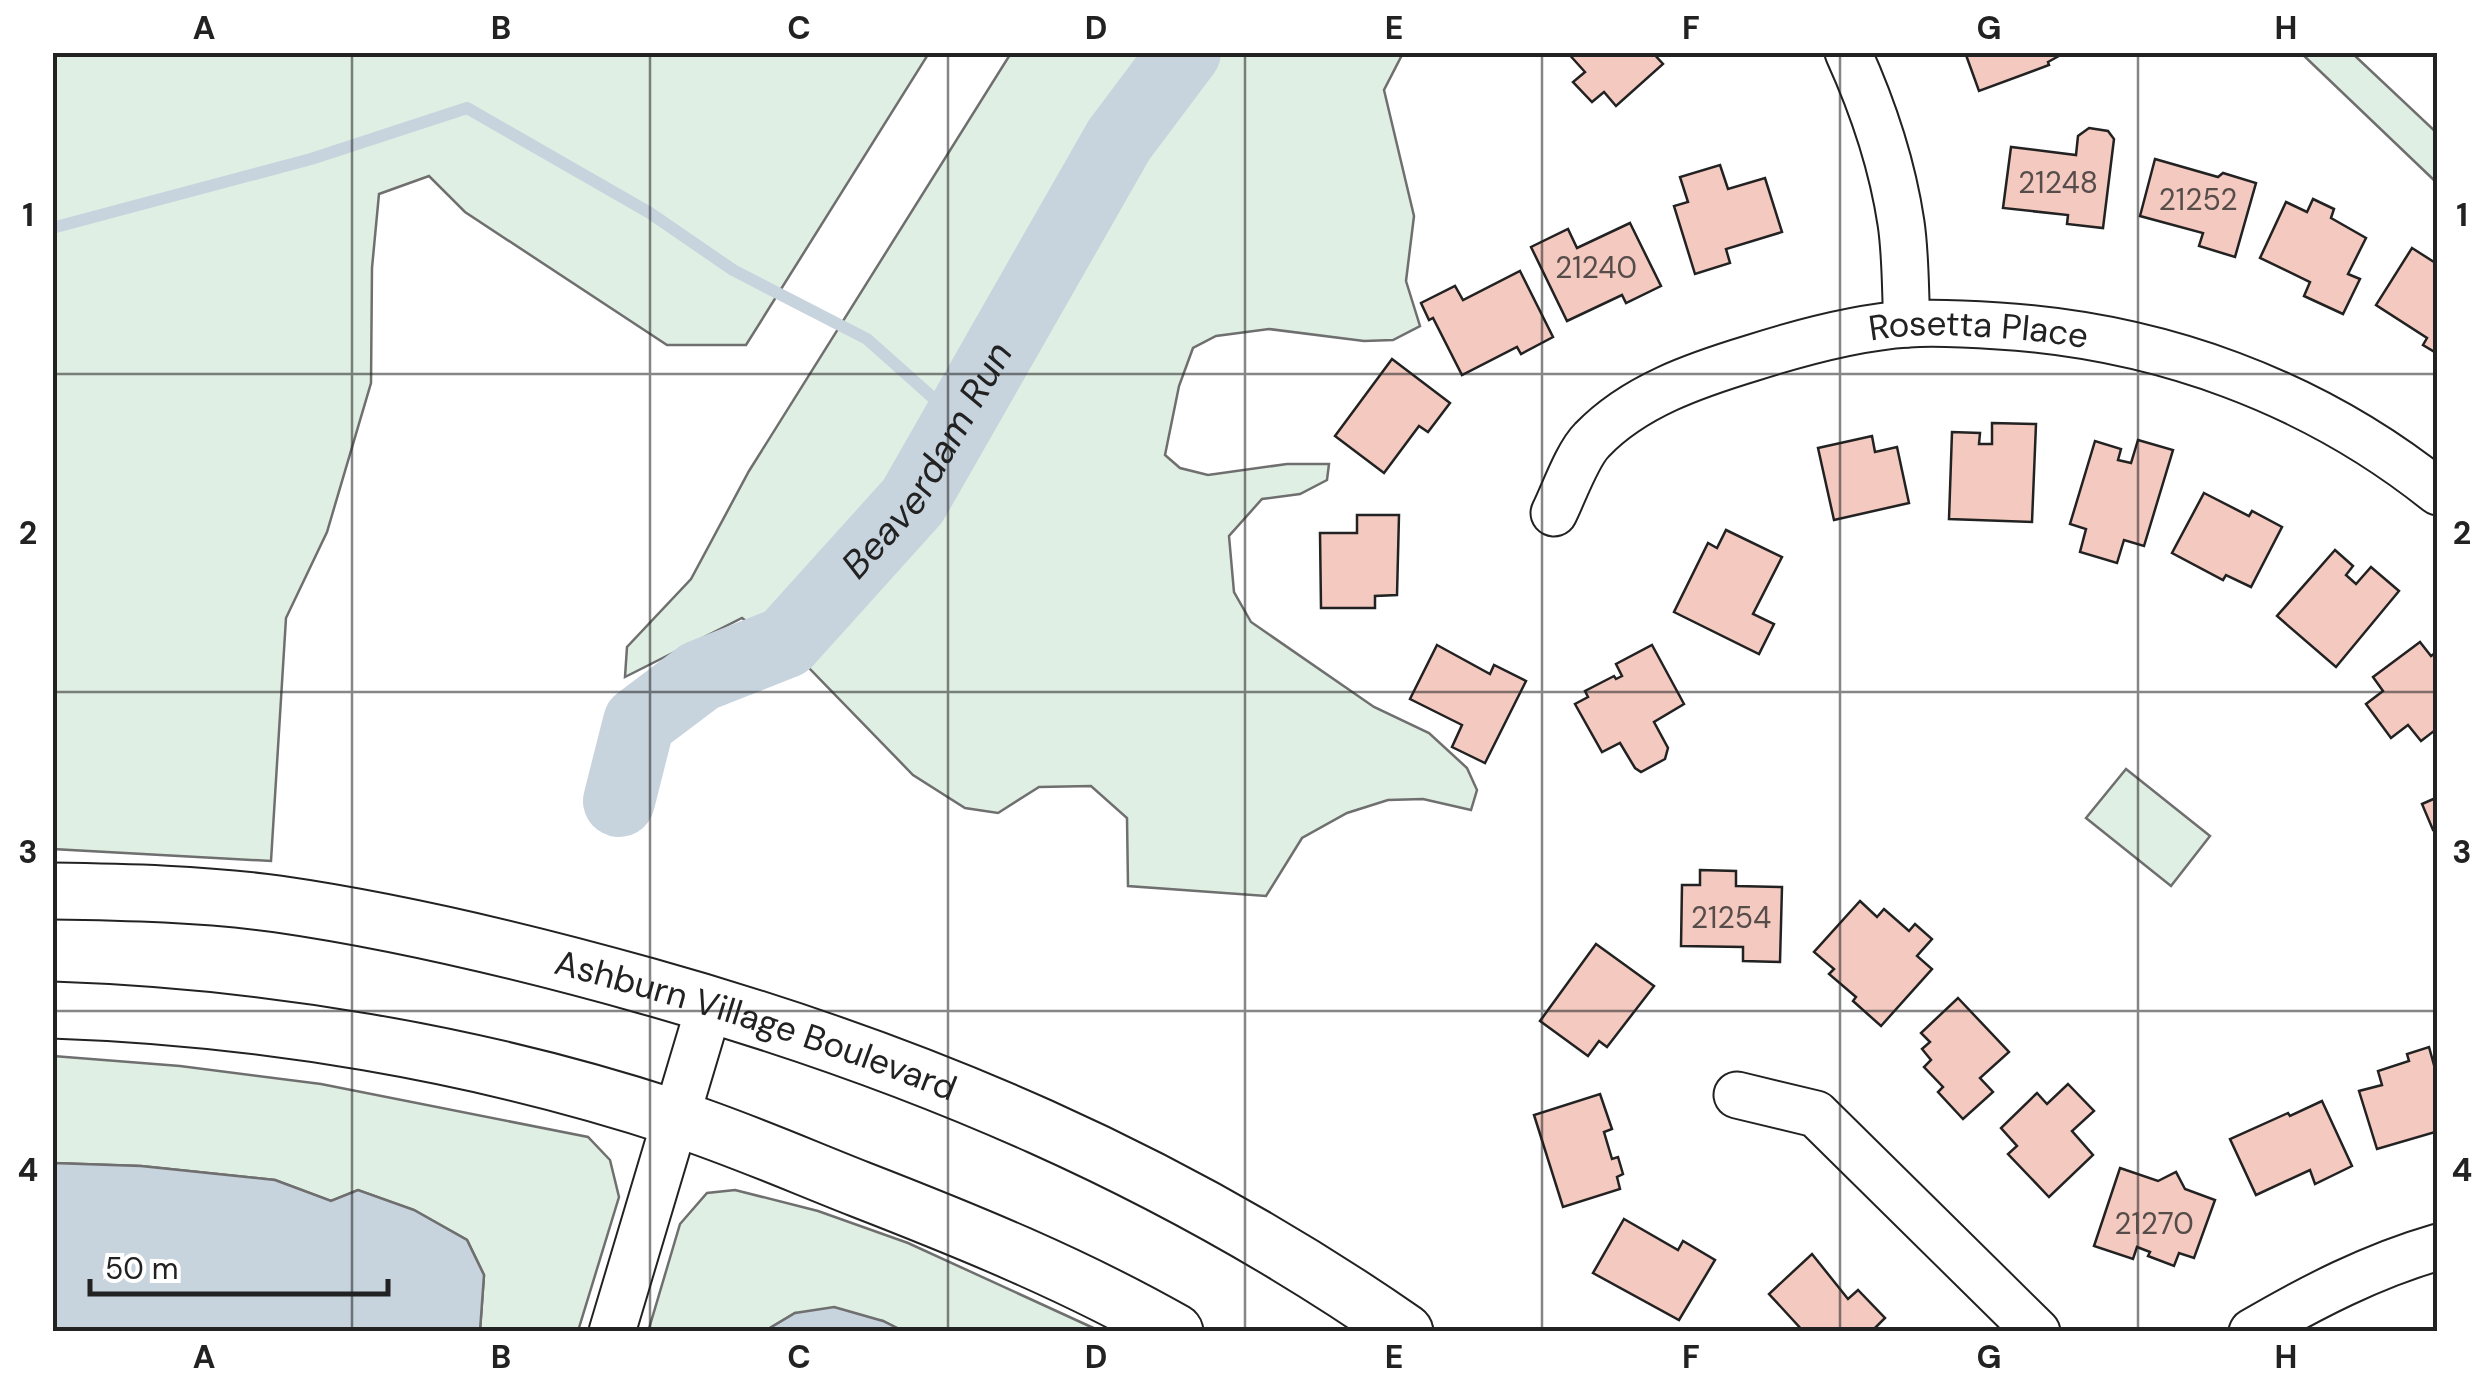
<svg xmlns="http://www.w3.org/2000/svg" width="2490" height="1384" font-family="'DM Sans',sans-serif">
	<style>
		.green { fill: #e0efe3; stroke: #6f6f6f; stroke-width: 2.5 }
		.water { fill: #c7d3dd; stroke: #6f6f6f; stroke-width: 2.5 }
		.lines { fill: none; stroke-linecap: round; stroke-linejoin: round }
		.stream { stroke: #c7d3dd; stroke-width: 12 }
		.river { stroke: #c7d3dd; stroke-width: 72 }
		.building { fill: #f3c9c0; stroke: #222; stroke-width: 2.5 }
		.minor-casing { stroke: #222; stroke-width: 49 }
		.major-casing { stroke: #222; stroke-width: 59 }
		.minor { stroke: #fff; stroke-width: 45 }
		.major { stroke: #fff; stroke-width: 55 }
		.grid { fill: none; stroke: #222; stroke-width: 2.5; stroke-opacity: 0.55 }
		.labels { text-anchor: middle; dominant-baseline: central; stroke-width: 8; stroke-linejoin: round; paint-order: stroke }
		.number-label { font-size: 30px; fill: #564c4a }
		.street-label { font-size: 35px; fill: #222; stroke: #fff }
		.water-label { font-size: 38px; font-style: italic; fill: #222; stroke: #fff }
		.neatline { fill: none; stroke: #222; stroke-width: 4 }
		.grid-label { font-size: 32px; text-anchor: middle; font-weight: bold; fill: #222 }
	</style>
	<rect width="100%" height="100%" fill="#fff"/>
	<g class="green">
		<path d="M53 52H929V53L746 345H667L465 212 429 176 379 194 372 268 371 383 327 532 286 618 271 861 53 849Z"/>
		<path d="M1011 53H1403L1384 90 1414 216 1406 281 1420 326 1393 340 1364 341 1269 329 1216 336 1193 348 1179 386 1165 455 1180 468 1208 475 1287 464H1329L1327 480 1300 494 1262 499 1229 536 1234 592 1251 622 1374 707 1429 733 1467 768 1477 790 1471 810 1423 799 1388 800 1347 813 1302 838 1266 896 1128 886 1127 818 1091 786 1039 787 998 813 965 808 913 775 806 665 742 618 625 677 627 647 691 579 749 471Z"/>
		<path d="M2301 53H2352L2437 133V183Z"/>
		<path d="M2126 769 2210 836 2171 886 2086 818Z"/>
		<path d="M53 1056 180 1066 321 1084 588 1137 610 1160 619 1197 578 1331H480L484 1275 467 1240 413 1210 358 1190 331 1201 275 1180 141 1166 53 1163Z"/>
		<path d="M735 1190 818 1211 908 1243 1100 1331H903L883 1321 795 1313 765 1331 648 1332 680 1224 707 1193Z"/>
	</g>
	<g class="water">
		<path d="M53 1163 141 1166 275 1180 331 1201 358 1190 414 1210 467 1240 484 1275 480 1331H53Z"/>
		<path d="M834 1307 883 1321 903 1331H765L795 1313Z"/>
	</g>
	<g class="lines">
		<path class="stream" d="M52 228 311 159 467 108 650 213 733 270 867 339 959 421"/>
		<path class="river" id="s1" d="M619 801 639 722 700 676 786 642 913 501 1119 140 1185 52"/>
	</g>
	<g class="building">
		<path d="M1567 52H1652L1663 64 1616 106 1604 92 1592 102 1573 82 1585 72Z"/>
		<path d="M1972 52H2066L2048 62 2049 65 1979 91 1966 55Z"/>
		<path d="M2089 128 2108 131 2114 139 2103 228 2067 224 2068 215 2003 208 2011 147 2076 155 2078 136Z"/>
		<path d="M2155 159 2218 177 2223 173 2256 183 2235 257 2199 246 2203 233 2140 216Z"/>
		<path d="M1720 165 1728 189 1765 178 1782 232 1726 249 1730 263 1695 274 1674 206 1688 202 1680 177Z"/>
		<path d="M2313 199 2334 209 2331 218 2366 238 2348 274 2360 279 2343 314 2304 296 2310 282 2260 258 2286 202 2307 212Z"/>
		<path d="M1630 223 1661 286 1626 303 1622 295 1567 321 1531 247 1568 229 1577 248Z"/>
		<path d="M2412 248 2434 262 2438 259V354L2423 345 2427 338 2376 305Z"/>
		<path d="M1520 271 1553 337 1521 354 1517 347 1462 375 1433 318 1429 320 1421 303 1455 286 1463 300Z"/>
		<path d="M1392 359 1450 403 1428 432 1419 426 1384 473 1335 436Z"/>
		<path d="M1992 423 2036 424 2032 522 1949 519 1952 432 1980 433 1979 444H1992Z"/>
		<path d="M1872 436 1875 452 1897 447 1909 503 1834 520 1818 448Z"/>
		<path d="M2138 440 2173 450 2144 546 2124 540 2117 563 2080 552 2086 529 2070 524 2095 441 2121 449 2118 460 2131 463Z"/>
		<path d="M2204 493 2249 516 2252 511 2282 527 2251 587 2226 575 2223 580 2172 553Z"/>
		<path d="M1357 515H1399L1397 595 1375 596V608H1321L1320 533H1357Z"/>
		<path d="M1726 530 1782 557 1753 614 1774 624 1759 654 1674 612 1708 543 1717 548Z"/>
		<path d="M2335 550 2353 566 2346 575 2356 584 2371 567 2399 591 2336 667 2277 616Z"/>
		<path d="M2420 642 2431 656 2438 651V728L2421 741 2408 725 2391 738 2366 704 2383 691 2373 677Z"/>
		<path d="M1437 645 1490 674 1494 665 1526 681 1485 763 1452 747 1462 725 1410 699Z"/>
		<path d="M1652 645 1684 704 1654 722 1668 748 1665 759 1641 772 1635 768 1620 743 1602 752 1575 704 1588 697 1585 691 1614 676 1616 679 1622 676 1616 664Z"/>
		<path d="M2438 797V828L2433 830 2422 804Z"/>
		<path d="M1700 870 1736 871V886L1782 887 1780 962 1743 961V947L1681 946 1682 885H1700Z"/>
		<path d="M1860 901 1877 917 1884 909 1909 931 1915 924 1932 939 1917 956 1932 969 1881 1026 1853 1001 1856 997 1829 974 1834 969 1814 952Z"/>
		<path d="M1596 944 1654 986 1607 1047 1599 1041 1588 1056 1540 1021Z"/>
		<path d="M1958 998 2009 1052 1980 1078 1993 1092 1963 1119 1938 1092 1943 1087 1924 1067 1931 1060 1922 1049 1930 1042 1921 1033Z"/>
		<path d="M2429 1047 2434 1065 2438 1064V1142L2435 1132 2377 1149 2359 1091 2382 1085 2378 1071 2409 1061 2407 1054Z"/>
		<path d="M2068 1084 2094 1111 2072 1131 2093 1155 2049 1197 2008 1154 2017 1146 2001 1128 2037 1093 2047 1104Z"/>
		<path d="M1600 1094 1612 1129 1604 1132 1612 1159 1618 1157 1623 1174 1617 1177 1620 1189 1563 1207 1534 1115Z"/>
		<path d="M2322 1101 2352 1166 2315 1184 2310 1170 2256 1195 2230 1139 2288 1113 2290 1116Z"/>
		<path d="M2120 1168 2158 1181 2176 1172 2185 1189 2215 1200 2194 1258 2179 1253 2174 1266 2148 1256 2150 1252 2137 1247 2133 1259 2094 1246Z"/>
		<path d="M1624 1219 1678 1250 1683 1241 1715 1260 1679 1320 1593 1273Z"/>
		<path d="M1812 1254 1848 1299 1858 1290 1885 1318 1871 1332H1804L1769 1294Z"/>
	</g>
	<g class="lines">
		<g class="minor-casing">
			<g id="minor">
				<path d="M1848 52C1873 107 1892 163 1901 223 1906 256 1905 291 1907 324"/>
				<path id="s2" d="M1554 513C1564 493 1577 455 1592 440 1634 396 1696 375 1752 358 1799 343 1859 327 1908 324 1937 322 1969 324 1999 326 2159 336 2312 391 2438 492"/>
				<path d="M1737 1095 1816 1114 2037 1332"/>
				<path d="M612 1332 710 1004"/>
				<path d="M2252 1332C2312 1297 2372 1266 2438 1247"/>
			</g>
		</g>
		<g class="major-casing">
			<g id="major">
				<path id="s3" d="M52 891C127 892 204 894 278 904 403 922 526 952 647 986 919 1062 1172 1170 1405 1332"/>
				<path d="M52 1010C261 1017 477 1053 675 1118 737 1138 798 1165 859 1189 967 1231 1073 1274 1175 1332"/>
			</g>
		</g>
		<use href="#minor" class="minor"/>
		<use href="#major" class="major"/>
	</g>
	<path class="grid" d="M352 52V1332M650 52V1332M948 52V1332M1245 52V1332M1542 52V1332M1840 52V1332M2138 52V1332M52 374H2438M52 692H2438M52 1011H2438"/>
	<g class="labels">
		<g class="number-label">
			<text x="2058" y="182">21248</text>
			<text x="2198" y="199">21252</text>
			<text x="1596" y="267">21240</text>
			<text x="1731" y="917">21254</text>
			<text x="2154" y="1223">21270</text>
		</g>
		<g class="street-label">
			<text stroke="none"><textPath href="#s2" startOffset="495">Rosetta Place</textPath></text>
			<text stroke="none"><textPath href="#s3" startOffset="720">Ashburn Village Boulevard</textPath></text>
		</g>
		<g class="water-label">
			<text stroke="none"><textPath href="#s1" startOffset="482">Beaverdam Run</textPath></text>
		</g>
	</g>
	<rect width="2490" height="1384" fill="none" stroke="#ffffff" stroke-width="110"/>
	<path d="M90 1279v15h298v-15" fill="none" stroke="#222222" stroke-width="5"/>
	<text x="105" y="1279" font-size="30" fill="#222222" stroke="#ffffff" stroke-width="8" paint-order="stroke">50 m</text>
	<rect x="55" y="55" width="2380" height="1274" class="neatline"/>
	<g class="grid-label">
		<text x="204" y="39">A</text>
		<text x="501" y="39">B</text>
		<text x="799" y="39">C</text>
		<text x="1096" y="39">D</text>
		<text x="1394" y="39">E</text>
		<text x="1691" y="39">F</text>
		<text x="1989" y="39">G</text>
		<text x="2286" y="39">H</text>
		<text x="28" y="226">1</text>
		<text x="2462" y="226">1</text>
		<text x="28" y="544">2</text>
		<text x="2462" y="544">2</text>
		<text x="28" y="863">3</text>
		<text x="2462" y="863">3</text>
		<text x="28" y="1181">4</text>
		<text x="2462" y="1181">4</text>
		<text x="204" y="1368">A</text>
		<text x="501" y="1368">B</text>
		<text x="799" y="1368">C</text>
		<text x="1096" y="1368">D</text>
		<text x="1394" y="1368">E</text>
		<text x="1691" y="1368">F</text>
		<text x="1989" y="1368">G</text>
		<text x="2286" y="1368">H</text>
	</g>
</svg>
